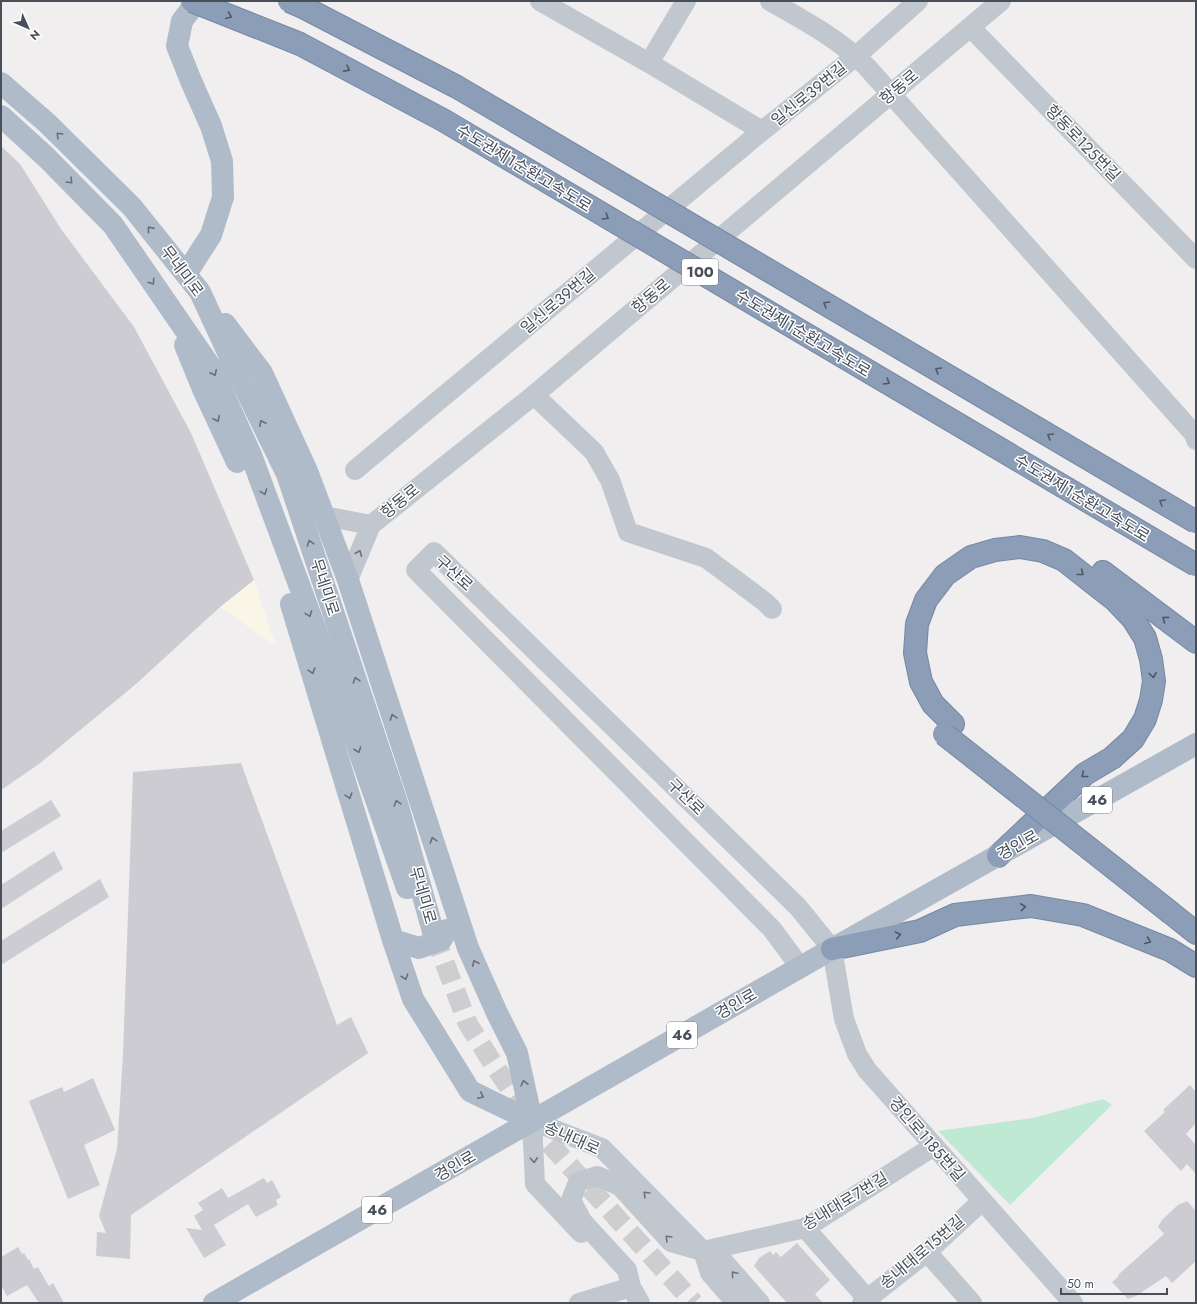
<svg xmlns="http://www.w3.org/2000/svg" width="1197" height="1304" font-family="Jost,'Noto Sans KR',sans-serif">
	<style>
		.commercial { fill: #f9f6e8 }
		.green { fill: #c0e9d3 }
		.building { fill: #ccccd2 }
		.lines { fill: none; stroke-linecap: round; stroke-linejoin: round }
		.minor-tunnel { stroke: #ceced0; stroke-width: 20; stroke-dasharray: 20 10; stroke-linecap: butt }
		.highway-casing { stroke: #7688a3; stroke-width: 24 }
		.minor { stroke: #c0c7ce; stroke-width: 20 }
		.major { stroke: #b0bbc9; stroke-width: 22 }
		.highway { stroke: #8b9db7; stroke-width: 22 }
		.highway-bridge-casing { stroke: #7688a3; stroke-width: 24; stroke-linecap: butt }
		.highway-bridge { stroke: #8b9db7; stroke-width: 22 }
		.oneway { stroke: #4f5762 }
		.oneway2 { stroke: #676f7b }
		.oneway3 { stroke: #6c737c }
		.labels { text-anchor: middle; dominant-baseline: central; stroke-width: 3; stroke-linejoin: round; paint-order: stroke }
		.shield { fill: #fff; stroke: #7f848b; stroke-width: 1 }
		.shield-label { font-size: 15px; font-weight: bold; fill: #484f59 }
		.street-label { font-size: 16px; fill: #484f59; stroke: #fff }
	</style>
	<rect width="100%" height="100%" fill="#f0eeee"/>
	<path class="commercial" d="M254 580 276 646 220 607Z"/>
	<path class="green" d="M1103 1099 1112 1105 1010 1205 938 1131 1033 1118Z"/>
	<g class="building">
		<path d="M1 146 20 164 61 229 134 327 191 433 254 580 220 607 136 684 39 764 1 790Z"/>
		<path d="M241 763 337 1025 351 1017 368 1053 131 1215 130 1259 96 1256 97 1232 106 1233 99 1216 117 1149 123 1055 133 772Z"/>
		<path d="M51 800 61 816 1 853V831Z"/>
		<path d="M54 851 63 869 1 909V885Z"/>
		<path d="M100 879 109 897 1 965V941Z"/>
		<path d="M93 1078 115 1130 84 1145 100 1185 68 1199 29 1101 62 1087 64 1092Z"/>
		<path d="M1190 1085 1196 1092V1123L1186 1134 1196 1145V1174L1187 1164 1181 1171 1144 1131 1165 1112 1163 1110Z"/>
		<path d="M264 1178 267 1183 272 1180 281 1197 276 1200 278 1205 256 1217 248 1204 214 1225 226 1245 204 1258 186 1228 202 1230 194 1216 203 1210 198 1203 222 1188 228 1198Z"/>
		<path d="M1187 1201 1196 1211V1261L1172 1283 1166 1276 1136 1296 1128 1299 1112 1282 1119 1276 1118 1275 1164 1234 1158 1227 1162 1220 1178 1205Z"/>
		<path d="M797 1243 830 1280 815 1294 823 1303H787L754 1266 759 1258 770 1251 773 1255 776 1252 781 1257Z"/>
		<path d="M18 1247 22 1254 24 1253 28 1260 29 1259 34 1269 38 1267 47 1283 49 1286 53 1283 64 1303H39L27 1285 7 1296 1 1285V1257Z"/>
	</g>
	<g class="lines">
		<path class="minor-tunnel" d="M434 935 468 1024 494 1065 539 1132 694 1303"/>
		<g class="highway-casing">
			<g id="highway">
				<path d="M1103 572 1196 642"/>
				<path d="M953 724 933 704 921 682 915 653 917 624 926 600 945 575 971 557 995 550 1020 547 1043 551 1064 560 1115 600 1133 619 1145 638 1151 659 1154 681 1151 700 1145 719 1133 739 1112 758 1085 774 998 856"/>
				<path d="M1171 913 1196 933"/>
				<path d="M832 949 920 931 955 915 1031 906 1083 915 1170 950 1196 966"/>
			</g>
		</g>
		<g class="minor">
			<path d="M540 1 649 63 762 131"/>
			<path d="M770 1C803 20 838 38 866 66L1195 435 1196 440"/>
			<path d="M970 27 1196 259"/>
			<path d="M649 63 686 1"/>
			<path d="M534 395 594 452 610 480 628 532 706 558 765 602 772 609"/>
			<path d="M355 470 762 131 856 56 918 1"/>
			<path d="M324 516 371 525"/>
			<path d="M348 580 371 525 534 395 1001 1"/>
			<path d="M800 967 772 929 416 570 434 552 798 907 832 949 844 1019 857 1054 867 1070 1073 1303"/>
			<path d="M805 1228 871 1303"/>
			<path d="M581 1233 535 1184 532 1121 602 1148 703 1251 724 1262 760 1303"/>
			<path d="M703 1251 710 1273 736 1303"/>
			<path d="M927 1252 972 1303"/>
			<path d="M579 1303 631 1287"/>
			<path d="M640 1303 631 1287 627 1270 582 1221 571 1200 578 1182 597 1176 620 1186 671 1242 703 1251 805 1228 934 1146"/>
			<path d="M862 1303 927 1252 982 1201"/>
		</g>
		<g class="major">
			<path d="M1 83 47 123 132 207 200 292 237 372 287 474 397 803 434 935"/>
			<path d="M1 116 46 157 113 225 212 369 251 455 327 660 407 888"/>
			<path d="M186 274 211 235 223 197 222 161 211 126 191 81 177 46 182 21 197 1"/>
			<path d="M225 324 262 373 307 471 348 580 468 948 497 1013 517 1053 532 1121"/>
			<path d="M185 345 203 389 237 462"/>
			<path d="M291 604 393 940 413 999 470 1091 532 1121"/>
			<path d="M393 940 419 948 441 940 447 930"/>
			<path d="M214 1303 832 949 1196 744"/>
		</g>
		<use href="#highway" class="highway"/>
		<g class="highway-bridge-casing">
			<g id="highway-bridge">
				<path d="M192 1 300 44 443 120 1196 565"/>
				<path d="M289 1 305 8 457 87 1196 522"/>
				<path d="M944 734 1171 913"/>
			</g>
		</g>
		<use href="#highway-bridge" class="highway-bridge"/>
	</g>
	<defs><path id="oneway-chevron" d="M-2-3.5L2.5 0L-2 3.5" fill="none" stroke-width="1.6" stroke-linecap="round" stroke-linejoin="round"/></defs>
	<g class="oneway">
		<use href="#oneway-chevron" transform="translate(229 16) rotate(22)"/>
		<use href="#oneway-chevron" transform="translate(347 69) rotate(28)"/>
		<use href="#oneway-chevron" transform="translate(606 217) rotate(31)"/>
		<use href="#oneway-chevron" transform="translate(826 304) rotate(-150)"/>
		<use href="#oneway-chevron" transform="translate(938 370) rotate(-150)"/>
		<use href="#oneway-chevron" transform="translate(887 382) rotate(31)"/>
		<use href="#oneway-chevron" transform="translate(1050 436) rotate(-150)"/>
		<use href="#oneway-chevron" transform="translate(1162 502) rotate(-150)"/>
		<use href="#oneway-chevron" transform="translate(1081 573) rotate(38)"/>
		<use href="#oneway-chevron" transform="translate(1165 619) rotate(-143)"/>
		<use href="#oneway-chevron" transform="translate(1153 675) rotate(83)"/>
		<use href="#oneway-chevron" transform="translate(1084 775) rotate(141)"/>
		<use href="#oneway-chevron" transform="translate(1023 907) rotate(-6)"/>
		<use href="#oneway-chevron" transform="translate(898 935) rotate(-12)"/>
		<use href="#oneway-chevron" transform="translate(1148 941) rotate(22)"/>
	</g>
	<g class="oneway2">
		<use href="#oneway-chevron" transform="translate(59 135) rotate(-135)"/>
		<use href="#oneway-chevron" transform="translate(70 181) rotate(45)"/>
		<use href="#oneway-chevron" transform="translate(150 229) rotate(-129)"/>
		<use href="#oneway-chevron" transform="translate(152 282) rotate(56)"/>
		<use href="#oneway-chevron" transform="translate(214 373) rotate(64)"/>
		<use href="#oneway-chevron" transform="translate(217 419) rotate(65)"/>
		<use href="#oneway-chevron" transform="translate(262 423) rotate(-116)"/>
		<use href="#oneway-chevron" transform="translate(264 492) rotate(70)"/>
		<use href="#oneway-chevron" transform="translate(310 543) rotate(-108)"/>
		<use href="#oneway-chevron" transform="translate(309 614) rotate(70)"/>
		<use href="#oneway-chevron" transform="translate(312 671) rotate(73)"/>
		<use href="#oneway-chevron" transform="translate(356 680) rotate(-108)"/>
		<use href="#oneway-chevron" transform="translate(393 717) rotate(-108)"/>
		<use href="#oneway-chevron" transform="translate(358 750) rotate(71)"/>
		<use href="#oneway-chevron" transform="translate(349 796) rotate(73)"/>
		<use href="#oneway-chevron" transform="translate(397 803) rotate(-107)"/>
		<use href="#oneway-chevron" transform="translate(433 840) rotate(-108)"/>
		<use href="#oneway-chevron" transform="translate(475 963) rotate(-114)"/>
		<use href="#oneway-chevron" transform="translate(405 977) rotate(71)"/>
		<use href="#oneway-chevron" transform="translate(524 1083) rotate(-103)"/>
		<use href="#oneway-chevron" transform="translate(481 1096) rotate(25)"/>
	</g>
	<g class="oneway3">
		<use href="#oneway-chevron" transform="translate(359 553) rotate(-67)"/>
		<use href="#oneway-chevron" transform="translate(534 1160) rotate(87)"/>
		<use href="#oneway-chevron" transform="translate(646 1194) rotate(-135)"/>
		<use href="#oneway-chevron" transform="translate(668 1238) rotate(-135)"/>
		<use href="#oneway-chevron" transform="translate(734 1274) rotate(-131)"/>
	</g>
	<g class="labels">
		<g class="shield">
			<rect x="682" y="259" width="36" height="26" rx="3"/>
			<rect x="1082" y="787" width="30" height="26" rx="3"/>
			<rect x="667" y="1022" width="30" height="26" rx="3"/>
			<rect x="362" y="1197" width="30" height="26" rx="3"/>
		</g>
		<g class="shield-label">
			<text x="700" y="272">100</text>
			<text x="1097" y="800">46</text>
			<text x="682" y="1035">46</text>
			<text x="377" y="1210">46</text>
		</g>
		<g class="street-label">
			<text transform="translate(899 87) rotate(-40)">항동로</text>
			<text transform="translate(809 94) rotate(-39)">일신로39번길</text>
			<text transform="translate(1083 143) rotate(46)">항동로125번길</text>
			<text transform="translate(524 168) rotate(31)">수도권제1순환고속도로</text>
			<text transform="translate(182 271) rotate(53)">무네미로</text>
			<text transform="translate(651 296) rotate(-40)">항동로</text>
			<text transform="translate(558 301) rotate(-40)">일신로39번길</text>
			<text transform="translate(803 333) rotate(31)">수도권제1순환고속도로</text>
			<text transform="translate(1082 498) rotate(31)">수도권제1순환고속도로</text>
			<text transform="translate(400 501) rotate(-39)">항동로</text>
			<text transform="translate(454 573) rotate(42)">구산로</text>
			<text transform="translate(325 587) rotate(72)">무네미로</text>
			<text transform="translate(686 797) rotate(44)">구산로</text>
			<text transform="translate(1018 845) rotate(-29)">경인로</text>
			<text transform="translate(423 895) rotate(74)">무네미로</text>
			<text transform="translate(736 1004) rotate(-30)">경인로</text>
			<text transform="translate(572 1138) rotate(24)">송내대로</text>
			<text transform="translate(927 1139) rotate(49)">경인로1185번길</text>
			<text transform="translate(455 1166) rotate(-30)">경인로</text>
			<text transform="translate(845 1201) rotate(-31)">송내대로7번길</text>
			<text transform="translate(922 1252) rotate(-40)">송내대로15번길</text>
		</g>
	</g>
	<rect width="1197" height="1304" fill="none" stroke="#484f59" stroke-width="4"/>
	<g transform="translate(28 28) rotate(135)" stroke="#ffffff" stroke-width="3" paint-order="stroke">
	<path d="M0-3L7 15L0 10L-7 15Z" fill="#484f59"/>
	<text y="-6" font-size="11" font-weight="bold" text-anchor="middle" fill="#484f59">N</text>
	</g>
	<path d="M1061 1288v6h106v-6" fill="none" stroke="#484f59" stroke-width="2"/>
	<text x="1067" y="1288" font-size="12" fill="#484f59" stroke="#ffffff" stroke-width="3" paint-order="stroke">50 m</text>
</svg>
